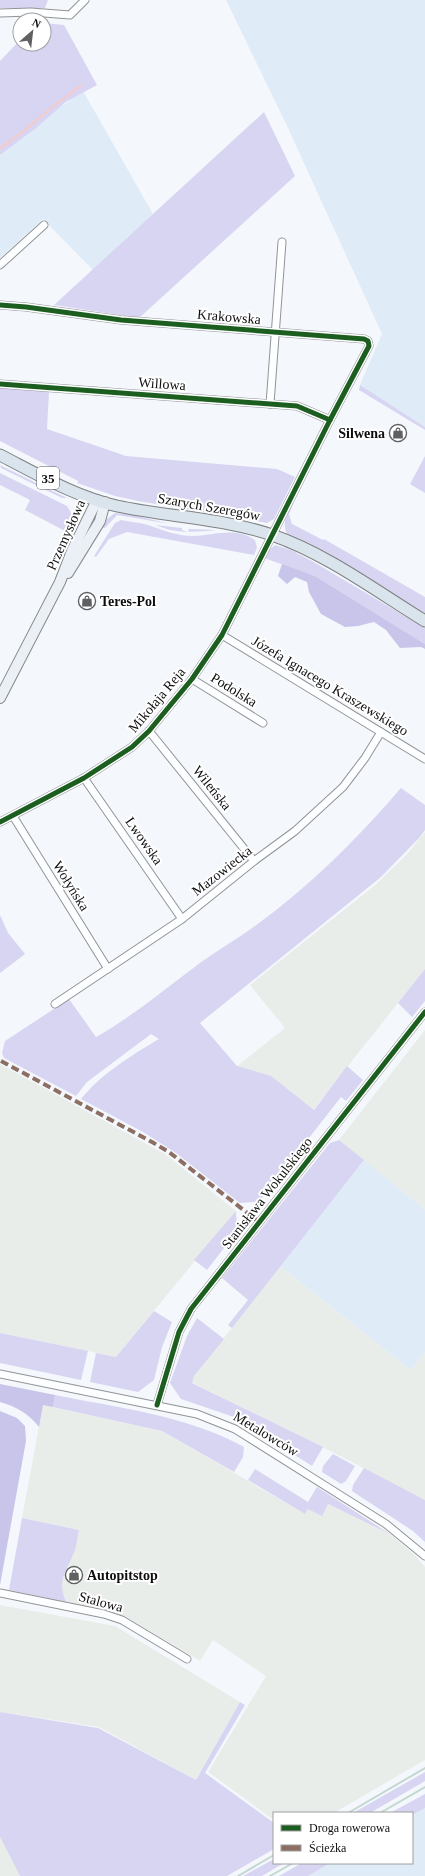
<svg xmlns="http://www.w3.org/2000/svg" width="425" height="1876" font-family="'Times New Roman',serif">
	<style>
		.industrial { fill: #e9edea }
		.farmland { fill: #e0ebf8 }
		.green { fill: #d7d5f2 }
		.forest { fill: #c9c4e9 }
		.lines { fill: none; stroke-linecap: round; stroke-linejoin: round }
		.stream { stroke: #f5caca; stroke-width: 2 }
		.street-casing { stroke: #929395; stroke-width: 9 }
		.secondary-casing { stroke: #888a8c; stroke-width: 12 }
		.primary-casing { stroke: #7f8182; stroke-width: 13 }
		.street { stroke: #fdfeff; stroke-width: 7 }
		.secondary { stroke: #eaf0f5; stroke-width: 10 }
		.primary { stroke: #dae4ec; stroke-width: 11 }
		.rail { stroke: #c4d7d1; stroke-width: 2 }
		.quiet { stroke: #8d6e63; stroke-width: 4; stroke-dasharray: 8 4; stroke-linecap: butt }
		.cycleway-casing { stroke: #fff; stroke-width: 8 }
		.cycleway { stroke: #1b5e20; stroke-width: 5 }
		.labels { text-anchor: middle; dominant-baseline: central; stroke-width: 4; stroke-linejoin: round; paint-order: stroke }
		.shield { fill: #fff; stroke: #565656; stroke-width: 1 }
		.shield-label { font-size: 13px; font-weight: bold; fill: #0e0e0e }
		.street-label { font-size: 14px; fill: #0e0e0e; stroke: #fff }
		.poi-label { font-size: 14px; font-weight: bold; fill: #0e0e0e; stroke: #fff; text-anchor: start }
	</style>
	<rect width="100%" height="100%" fill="#f4f8fc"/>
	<g class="industrial">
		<path d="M425 832V969L306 1119 237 1066 285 1028 250 985 374 886 406 855Z"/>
		<path d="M425 1030V1210L339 1140Z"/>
		<path d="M0 1064 165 1154 236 1211 116 1357 0 1333Z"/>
		<path d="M280 1266 411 1370 425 1352V1500L342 1457 191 1382 194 1376Z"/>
		<path d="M43 1405 162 1431 305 1514 308 1509 328 1504 390 1534 415 1555 425 1567V1760L334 1813H274V1820L208 1772 266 1676 213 1640 200 1661 126 1617 109 1610 66 1602 62 1592V1582L66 1568 74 1553 79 1530 22 1518Z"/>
		<path d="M0 1605 115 1626 240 1702 196 1780 99 1727 0 1712Z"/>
		<path d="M0 1837 20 1876H0Z"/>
	</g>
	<g class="farmland">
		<path d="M226 0H425V427L360 385 382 334 288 128Z"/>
		<path d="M83 91 153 214 93 270 43 219 0 258V155L35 129 58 109Z"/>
		<path d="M364 1160 425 1210V1352L411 1370 280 1266Z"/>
		<path d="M425 1808V1876H308L330 1863H412V1815Z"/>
	</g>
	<g class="green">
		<path d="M0 0H48L45 8H0Z"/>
		<path d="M44 23 64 25 97 85 66 102 35 129 0 155V61L20 40V44H44Z"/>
		<path d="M264 112 295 176 139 318 54 305Z"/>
		<path d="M360 385 425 427V430L359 390Z"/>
		<path d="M0 388 49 392 47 429 126 456 277 469 295 477 274 519 267 523 138 501 115 496 77 483 78 481 0 441Z"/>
		<path d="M425 456V493L410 484Z"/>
		<path d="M0 465 67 498H62L1 468Z"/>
		<path d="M0 473 67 506 77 523 75 529 67 532 25 510 30 500 0 485Z"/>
		<path d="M294 502 289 514 292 524 323 540 324 539 425 597V613L341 563 288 535C280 523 288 513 294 502Z"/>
		<path d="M115 513 129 514 170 524 117 515 105 528 102 527 107 519Z"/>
		<path d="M121 520C130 522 139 522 148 525 163 530 177 536 192 536 214 536 234 526 255 540L257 548 254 555 127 532 109 539 96 557 94 556 115 523Z"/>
		<path d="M156 525 182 528V530L188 532 189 529 216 530C195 532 175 534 156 525Z"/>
		<path d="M275 545 291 550 312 561 425 628V644L315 576 264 558 267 552Z"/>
		<path d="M401 788 425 805V830L420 837 381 877 200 1023 237 1066 271 1076 314 1110 347 1066 363 1080 346 1101 341 1097 262 1198 255 1202 240 1203 176 1153 143 1132 81 1099C101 1074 132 1055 159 1039L151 1034 87 1082 76 1096 4 1058 2 1053 5 1041 69 999 96 1037C132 1017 166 988 200 963 218 950 237 939 255 926 310 886 357 839 401 788Z"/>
		<path d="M0 915 8 933 25 954 0 973Z"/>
		<path d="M425 969V1001L412 1017 398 1003Z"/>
		<path d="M339 1140 364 1160 232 1328 228 1325 248 1300 222 1278 330 1143Z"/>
		<path d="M236 1211 237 1231 207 1270 194 1260Z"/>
		<path d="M154 1311 172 1322 162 1347 154 1380 138 1392 90 1382 96 1353 116 1357Z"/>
		<path d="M197 1318 224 1339 194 1376 192 1383 323 1447 312 1466 234 1417 181 1399 170 1383 187 1336Z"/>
		<path d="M0 1333 88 1351 81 1380 0 1363Z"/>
		<path d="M55 1395C119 1408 186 1415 244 1447L243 1457 234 1472 162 1431 53 1407Z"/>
		<path d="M333 1454 355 1466 346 1481 341 1484 322 1472 323 1466Z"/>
		<path d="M364 1468 425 1500V1542L413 1531 352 1491 353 1485Z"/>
		<path d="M255 1469 308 1502 317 1487 390 1534 328 1504 322 1516 308 1509 305 1514 248 1480Z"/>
		<path d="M22 1518 79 1530C77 1538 77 1547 73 1555 65 1573 57 1582 66 1602L9 1590Z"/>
		<path d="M240 1702 245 1705 205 1773 274 1823V1849L227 1876H20L0 1837V1712L98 1728 196 1780Z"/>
		<path d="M425 1772V1781L370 1813H353Z"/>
		<path d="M425 1794V1808L412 1815V1813H390Z"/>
		<path d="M274 1859V1863H284L262 1876H243Z"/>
		<path d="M302 1863H330L308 1876H279Z"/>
	</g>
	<g class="forest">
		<path d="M282 564 315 576 425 644V649L421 647 400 648 386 630 374 622 358 626 345 627 321 614 309 592 307 582 295 577 287 584 278 576Z"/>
		<path d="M0 1384 55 1395 53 1407 43 1405 39 1427C28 1413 17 1407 0 1402Z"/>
		<path d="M0 1411 17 1418 25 1426 26 1441 0 1585Z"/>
	</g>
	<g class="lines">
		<path class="stream" d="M0 148C21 135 39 117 59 102 67 96 74 92 81 85"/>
		<g class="street-casing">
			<g id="street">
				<path d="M0 13 31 12 70 15 85 0"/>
				<path d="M0 265 44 225"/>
				<path d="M0 305 26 307 121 320 364 339 368 341 369 346 330 420 297 406 0 384"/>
				<path d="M270 404 282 242"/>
				<path d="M222 635 425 759"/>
				<path d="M192 679 263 723"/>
				<path d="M149 731 254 861"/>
				<path d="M84 778 182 919"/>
				<path d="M13 816 108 969"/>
				<path d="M0 822 84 778 132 747 149 731 192 679 222 635 330 420"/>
				<path d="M55 1004 182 919 254 861 295 831 343 787 365 758 381 732"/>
				<path d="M0 1374 197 1414 235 1429 386 1524 425 1556"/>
				<path d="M157 1405 179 1332 191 1309 425 1012"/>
				<path d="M0 1593 104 1614 122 1620 187 1659"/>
			</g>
		</g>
		<g class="secondary-casing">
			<g id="secondary">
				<path d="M68 573 100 521 105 502"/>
				<path d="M0 698 60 582 72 551 97 500"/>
			</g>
		</g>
		<g class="primary-casing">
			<path id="primary" d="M0 455C37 474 76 497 117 506 168 517 222 518 272 535 327 554 376 591 425 621"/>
		</g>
		<use href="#street" class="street"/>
		<use href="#secondary" class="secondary"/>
		<use href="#primary" class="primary"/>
		<g class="rail">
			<path d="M348 1813 425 1768"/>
			<path d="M380 1813 425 1787"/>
			<path d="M238 1876 274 1855"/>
			<path d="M270 1876 293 1863"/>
		</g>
		<path class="quiet" d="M1 1061 152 1142 169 1152 259 1222"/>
		<g class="cycleway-casing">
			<g id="cycleway">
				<path d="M0 305 26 307 121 320 364 339 368 341 369 346 330 420 297 406 0 384"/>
				<path d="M0 822 84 778 132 747 149 731 192 679 222 635 330 420"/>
				<path d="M157 1405 179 1332 191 1309 425 1012"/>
			</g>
		</g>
		<use href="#cycleway" class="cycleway"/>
	</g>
	<defs>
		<g id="shop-ring" transform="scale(0.9)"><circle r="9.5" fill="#fff" stroke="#5e6061" stroke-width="1.5"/><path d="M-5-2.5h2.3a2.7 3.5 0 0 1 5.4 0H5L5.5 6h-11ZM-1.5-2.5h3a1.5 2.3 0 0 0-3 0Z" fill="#5e6061"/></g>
	</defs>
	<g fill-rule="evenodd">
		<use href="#shop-ring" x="398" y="433"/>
		<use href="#shop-ring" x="87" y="601"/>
		<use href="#shop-ring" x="74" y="1575"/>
	</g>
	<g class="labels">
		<rect class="shield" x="37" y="467" width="22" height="22" rx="3"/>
		<g class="shield-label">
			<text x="48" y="478">35</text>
		</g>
		<g class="street-label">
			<text transform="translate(229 317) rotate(5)">Krakowska</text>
			<text transform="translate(162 384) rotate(4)">Willowa</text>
			<text transform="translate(209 507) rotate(10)">Szarych Szeregów</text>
			<text transform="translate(66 535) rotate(-66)">Przemysłowa</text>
			<text transform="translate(330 686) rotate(31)">Józefa Ignacego Kraszewskiego</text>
			<text transform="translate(234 690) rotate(32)">Podolska</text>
			<text transform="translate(157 700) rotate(-50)">Mikołaja Reja</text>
			<text transform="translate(212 788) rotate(51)">Wileńska</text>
			<text transform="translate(144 841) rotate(55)">Lwowska</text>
			<text transform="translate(222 871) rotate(-38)">Mazowiecka</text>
			<text transform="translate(71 886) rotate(58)">Wołyńska</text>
			<text transform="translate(267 1193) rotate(-52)">Stanisława Wokulskiego</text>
			<text transform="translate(266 1434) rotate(31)">Metalowców</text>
			<text transform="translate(101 1602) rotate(15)">Stalowa</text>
		</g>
		<g class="poi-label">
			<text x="385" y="433" text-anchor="end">Silwena</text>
			<text x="100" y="601">Teres-Pol</text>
			<text x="87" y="1575">Autopitstop</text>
		</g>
	</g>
	<rect x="273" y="1812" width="140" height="52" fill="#ffffff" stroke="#9f9f9f"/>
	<rect x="281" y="1825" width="20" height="6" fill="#1b5e20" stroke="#9f9f9f"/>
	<text x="309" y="1832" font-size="12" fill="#0e0e0e">Droga rowerowa</text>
	<rect x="281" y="1845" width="20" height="6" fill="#8d6e63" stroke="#9f9f9f"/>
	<text x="309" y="1852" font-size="12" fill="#0e0e0e">Ścieżka</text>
	<g transform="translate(32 32) rotate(28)"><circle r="19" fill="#ffffff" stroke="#9f9f9f"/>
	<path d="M0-3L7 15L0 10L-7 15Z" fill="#5e6061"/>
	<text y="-6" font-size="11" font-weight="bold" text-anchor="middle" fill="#0e0e0e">N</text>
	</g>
</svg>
